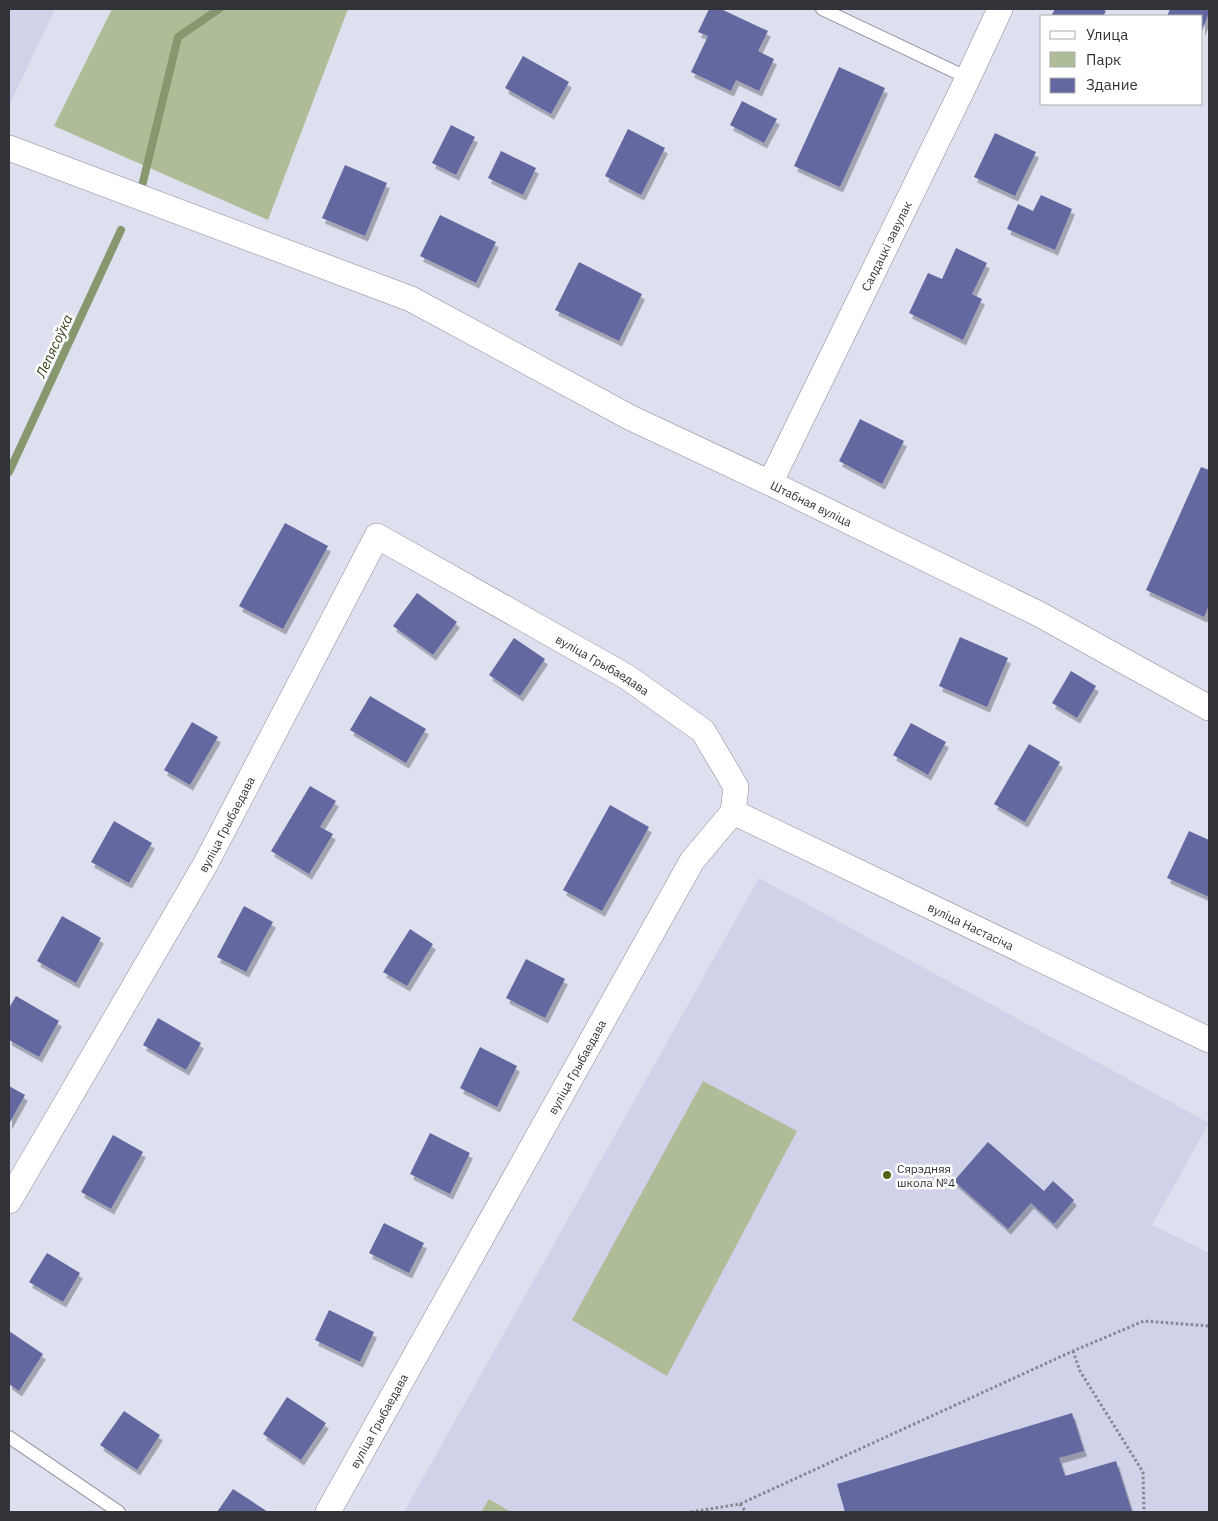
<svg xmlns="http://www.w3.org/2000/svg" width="1218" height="1521" font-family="'IBM Plex Sans',sans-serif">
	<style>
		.built { fill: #cfd2e8 }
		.green { fill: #aebd98 }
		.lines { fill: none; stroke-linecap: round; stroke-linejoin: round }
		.stream { stroke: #87976e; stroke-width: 8 }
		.building { fill: #6468a0; filter: url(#shadow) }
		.service-casing { stroke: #898a98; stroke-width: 14 }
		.minor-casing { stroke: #898a98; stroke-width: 26 }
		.path { stroke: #858790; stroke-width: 3; stroke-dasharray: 2.5 2.5; stroke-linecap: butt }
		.service { stroke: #fff; stroke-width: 12 }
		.minor { stroke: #fff; stroke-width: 25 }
		.poi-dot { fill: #4e6615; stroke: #fff; stroke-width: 2 }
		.labels { text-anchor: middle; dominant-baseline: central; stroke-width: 5; stroke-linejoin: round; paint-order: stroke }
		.street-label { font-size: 12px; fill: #323338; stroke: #fff }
		.poi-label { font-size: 12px; fill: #323338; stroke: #fff; text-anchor: start }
		.water-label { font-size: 14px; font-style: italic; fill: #324115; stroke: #fff }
	</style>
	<defs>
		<filter id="shadow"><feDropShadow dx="3" dy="5.5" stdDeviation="0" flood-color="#0004"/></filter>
	</defs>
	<rect width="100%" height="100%" fill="#dee0ef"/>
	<g class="built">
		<path d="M9 9H55L9 106Z"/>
		<path d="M759 878 1209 1123 1152 1225 1209 1253V1509L1208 1512H404Z"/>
	</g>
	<g class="green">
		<path d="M112 9H348L268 220 54 126Z"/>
		<path d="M703 1081 797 1131 667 1376 572 1320Z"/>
		<path d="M489 1499 511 1512H481Z"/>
	</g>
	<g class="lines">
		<g class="stream">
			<path d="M142 186 178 37 219 9"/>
			<path d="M9 472 121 230"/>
		</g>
	</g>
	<g class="building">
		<path d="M709 9H721L768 31 758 51 774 59 759 91 736 80 731 91 691 72 708 36 698 32Z"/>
		<path d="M1055 9H1102L1106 11 1103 16H1051Z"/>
		<path d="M1170 9H1209V13L1202 31V16H1167Z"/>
		<path d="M523 56 569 82 551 114 505 88Z"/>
		<path d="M839 67 885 88 840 187 794 166Z"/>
		<path d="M742 101 777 119 764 143 730 125Z"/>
		<path d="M451 125 475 137 456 175 432 163Z"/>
		<path d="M628 129 665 148 641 195 605 176Z"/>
		<path d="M995 133 1036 152 1015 196 974 177Z"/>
		<path d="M501 151 536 168 523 195 488 178Z"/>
		<path d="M345 165 387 183 365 236 322 218Z"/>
		<path d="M1041 195 1072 209 1055 250 1007 229 1018 204 1033 211Z"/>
		<path d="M440 215 496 242 476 283 420 256Z"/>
		<path d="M956 248 987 263 972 294 982 299 963 340 909 313 928 273 942 279Z"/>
		<path d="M579 262 642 294 619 341 555 310Z"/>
		<path d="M860 419 904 441 882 484 839 461Z"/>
		<path d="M1201 467 1209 470V605L1204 617 1146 590Z"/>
		<path d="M285 523 328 546 283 629 239 606Z"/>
		<path d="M417 593 457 622 433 655 393 626Z"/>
		<path d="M960 637 1008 658 987 707 939 686Z"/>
		<path d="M514 638 545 659 520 696 489 675Z"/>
		<path d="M1071 671 1096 686 1077 718 1052 703Z"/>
		<path d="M370 696 426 729 406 763 350 730Z"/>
		<path d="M192 722 218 737 190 785 164 770Z"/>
		<path d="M911 723 946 742 928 775 893 755Z"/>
		<path d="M1029 744 1060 762 1025 822 994 804Z"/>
		<path d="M310 786 336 801 320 827 333 834 309 874 271 851Z"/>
		<path d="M610 805 649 827 602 911 563 890Z"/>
		<path d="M114 821 152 843 129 883 91 862Z"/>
		<path d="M1189 831 1209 840V897L1167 878Z"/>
		<path d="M244 906 273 922 246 972 217 957Z"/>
		<path d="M62 916 101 938 76 983 37 961Z"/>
		<path d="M410 929 433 944 407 986 383 972Z"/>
		<path d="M526 959 565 979 545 1018 506 998Z"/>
		<path d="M16 996 59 1021 39 1057 9 1040V1008Z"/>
		<path d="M158 1018 201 1043 186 1070 143 1045Z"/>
		<path d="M480 1047 517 1066 497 1107 460 1088Z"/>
		<path d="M9 1086 25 1095 9 1124Z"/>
		<path d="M430 1133 470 1153 450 1194 410 1174Z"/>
		<path d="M113 1135 143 1152 111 1209 81 1192Z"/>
		<path d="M988 1142 1044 1191 1053 1181 1074 1200 1054 1224 1031 1203 1008 1229 954 1181Z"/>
		<path d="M384 1223 424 1243 409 1273 369 1253Z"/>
		<path d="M47 1253 80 1273 63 1302 29 1282Z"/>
		<path d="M329 1310 374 1332 360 1362 315 1340Z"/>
		<path d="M9 1331 43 1354 19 1391 9 1384Z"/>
		<path d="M287 1397 326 1423 301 1460 263 1434Z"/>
		<path d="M124 1411 160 1435 137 1470 100 1445Z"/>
		<path d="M1072 1413 1084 1451 1059 1458 1065 1476 1116 1461 1132 1512H845L837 1484Z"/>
		<path d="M233 1489 268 1512H217Z"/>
	</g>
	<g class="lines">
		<g class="service-casing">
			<g id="service">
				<path d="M822 9 968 78"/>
				<path d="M9 1437 119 1512"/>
			</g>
		</g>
		<g class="minor-casing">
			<g id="minor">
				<path id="s1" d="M9 148 411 299 631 418 770 483 1039 614 1209 708"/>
				<path id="s2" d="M770 483 968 78 1000 9"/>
				<path id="s3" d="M733 812 1209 1040"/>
				<path id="s4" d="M9 1201 205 865 377 536 627 677 703 731 736 787 733 812 692 861 328 1512"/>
			</g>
		</g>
		<g class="path">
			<path d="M1073 1351 1080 1371 1143 1472 1144 1512"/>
			<path d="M740 1504 746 1512"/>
			<path d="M691 1512 740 1504 1073 1351 1144 1321 1209 1326"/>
		</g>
		<use href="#service" class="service"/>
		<use href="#minor" class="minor"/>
	</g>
	<circle class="poi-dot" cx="887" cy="1175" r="5"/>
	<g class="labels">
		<g class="street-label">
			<text stroke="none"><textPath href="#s2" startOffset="264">Салдацкі завулак</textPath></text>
			<text stroke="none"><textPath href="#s1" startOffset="879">Штабная вуліца</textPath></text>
			<text stroke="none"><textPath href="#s4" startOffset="1020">вуліца Грыбаедава</textPath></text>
			<text stroke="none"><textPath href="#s4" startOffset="435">вуліца Грыбаедава</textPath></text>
			<text stroke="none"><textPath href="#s3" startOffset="264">вуліца Настасіча</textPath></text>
			<text transform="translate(577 1067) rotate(-61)">вуліца Грыбаедава</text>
			<text transform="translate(379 1421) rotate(-61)">вуліца Грыбаедава</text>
		</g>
		<g class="poi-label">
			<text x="897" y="1168">Сярэдняя<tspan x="897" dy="14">школа №4</tspan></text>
		</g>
		<g class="water-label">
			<text transform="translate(54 346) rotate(-65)">Лепясоўка</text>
		</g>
	</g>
	<rect width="1218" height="1521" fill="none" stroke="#323338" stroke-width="20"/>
	<rect x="1040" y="15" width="162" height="90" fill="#ffffff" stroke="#adadaf"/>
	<rect x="1050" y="31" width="25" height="8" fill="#ffffff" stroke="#adadaf"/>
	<text x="1086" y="40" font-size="15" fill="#323338">Улица</text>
	<rect x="1050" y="52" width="25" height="15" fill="#aebd98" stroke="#adadaf"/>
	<text x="1086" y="65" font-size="15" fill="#323338">Парк</text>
	<rect x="1050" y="78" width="25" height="15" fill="#6468a0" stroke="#adadaf"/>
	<text x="1086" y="90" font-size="15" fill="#323338">Здание</text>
</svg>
